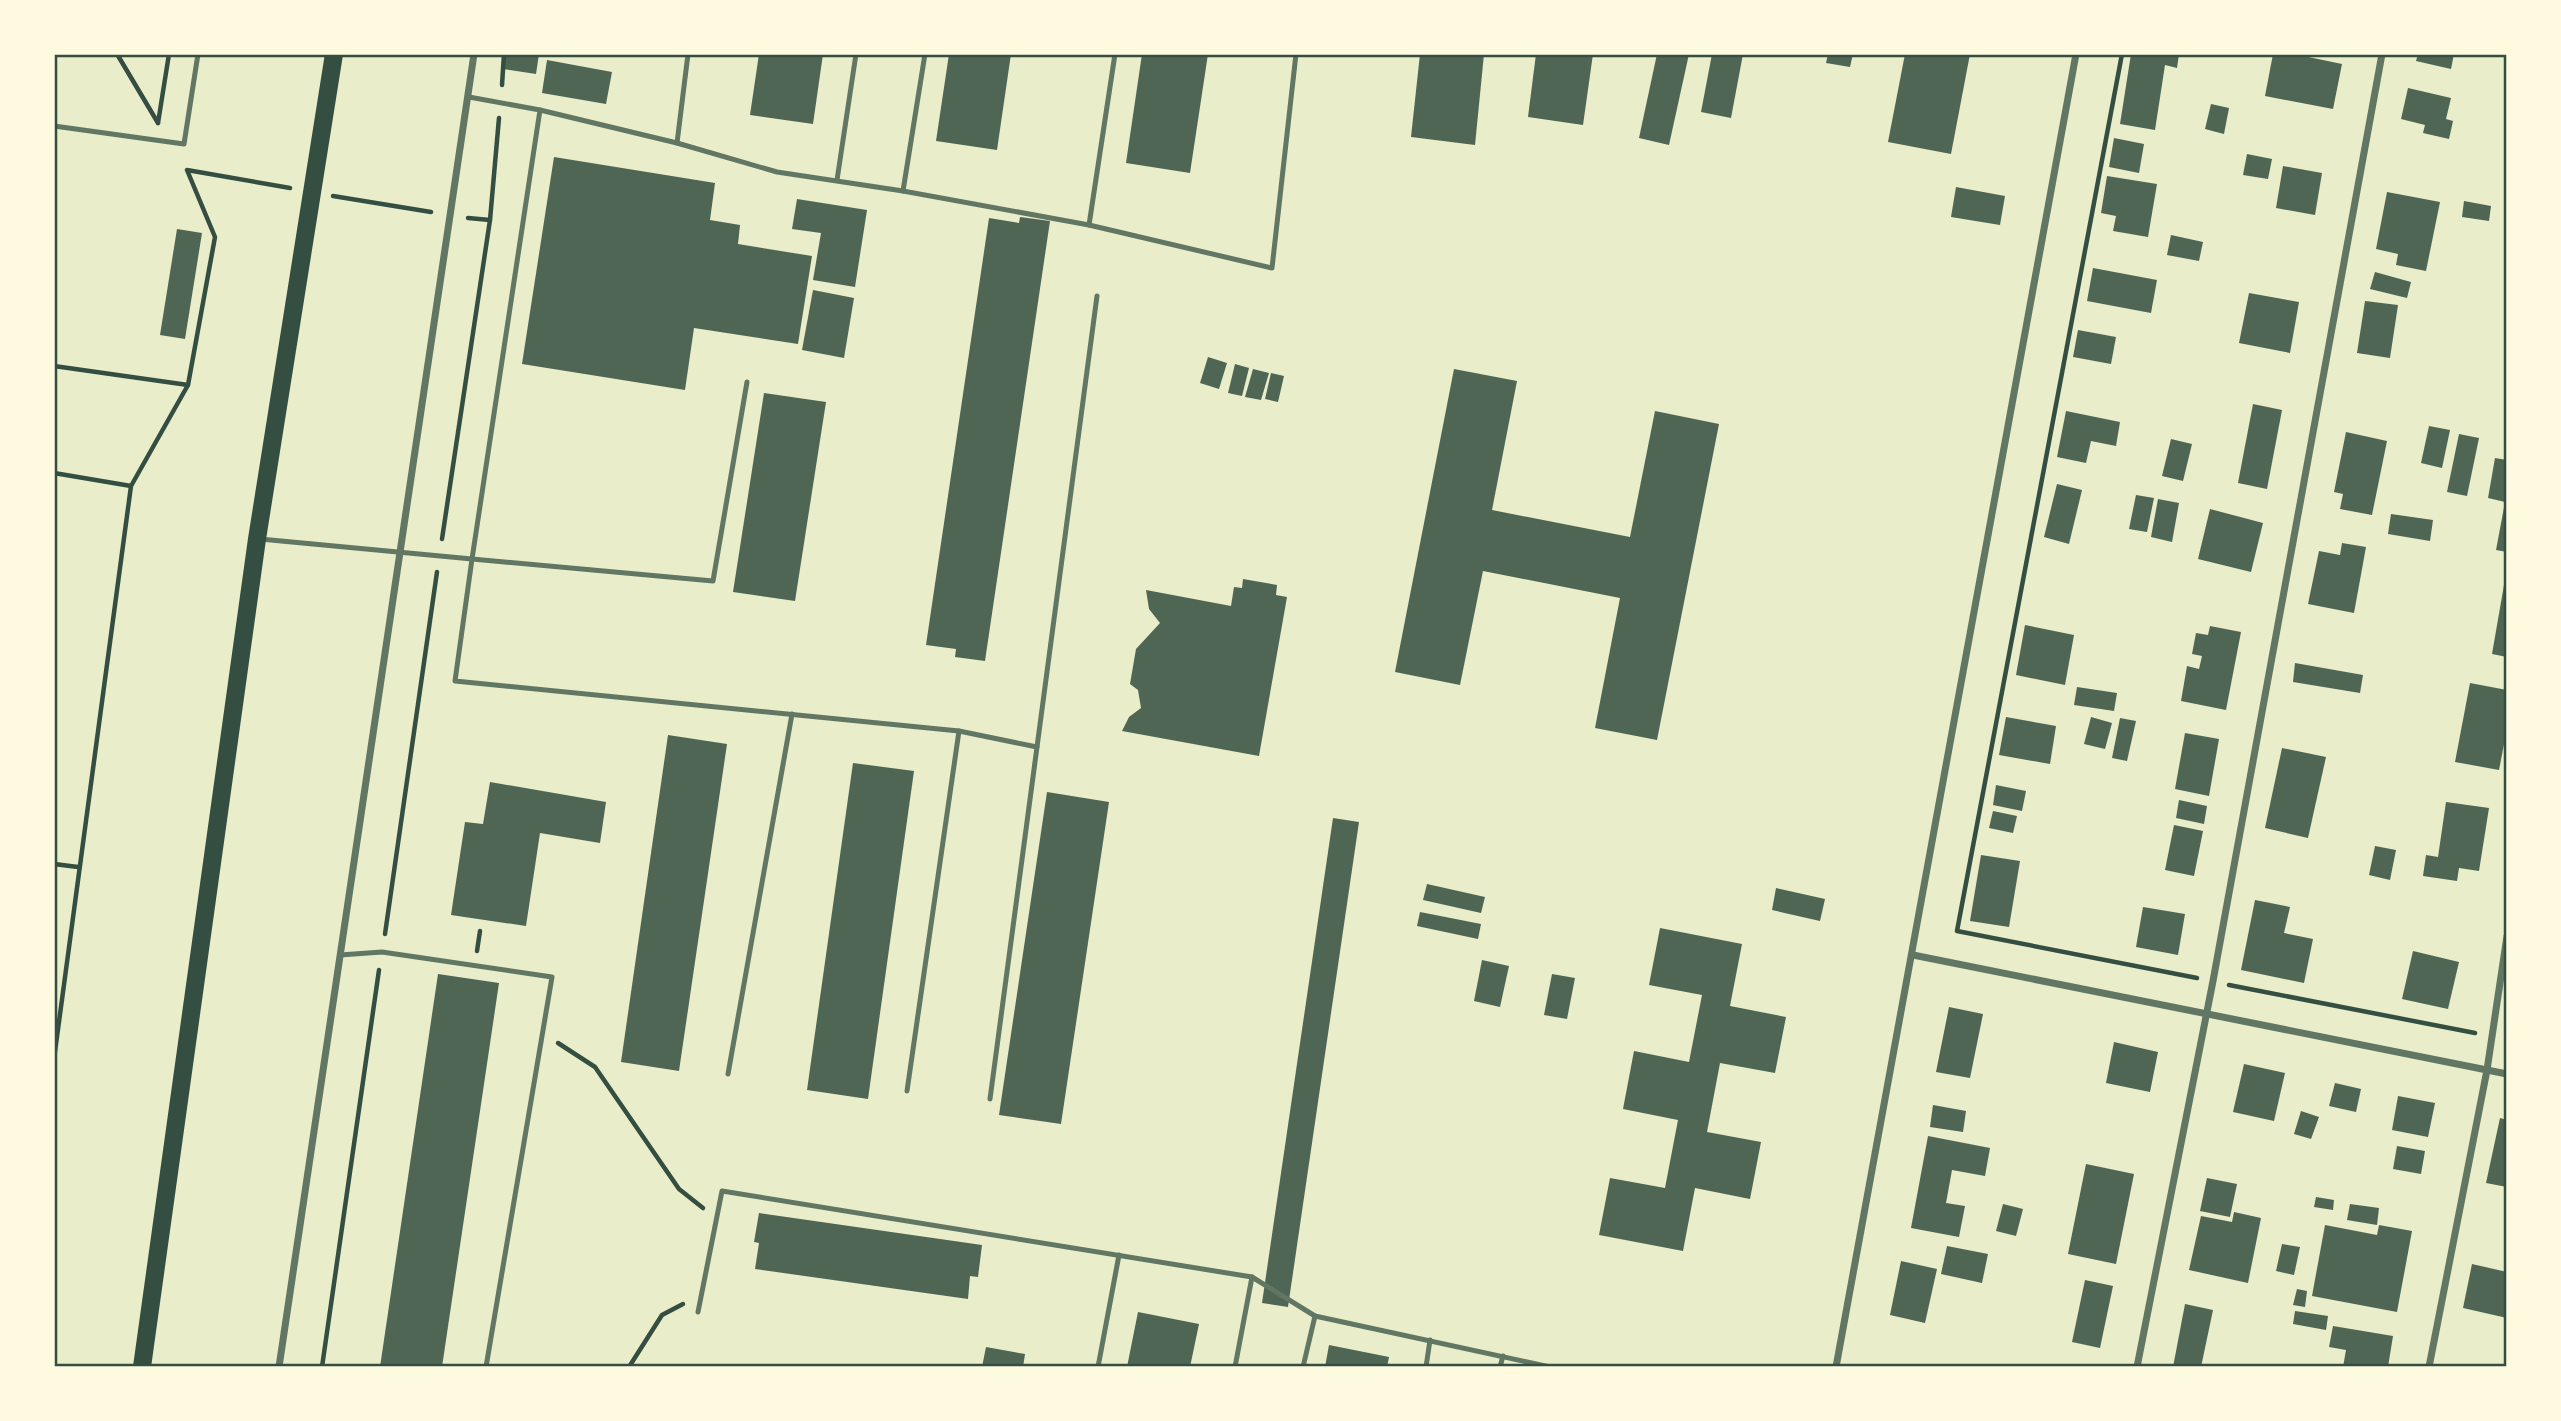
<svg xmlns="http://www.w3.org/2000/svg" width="2561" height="1421" font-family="'Roboto Serif',serif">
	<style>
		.building { fill: #4f6655 }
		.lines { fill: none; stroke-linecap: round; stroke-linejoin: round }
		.path { stroke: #344e41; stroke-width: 4.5 }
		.service { stroke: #617663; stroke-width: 5 }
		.minor { stroke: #617663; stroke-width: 7 }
		.primary { stroke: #344e41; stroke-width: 18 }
		.neatline { fill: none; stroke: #344e41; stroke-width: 2.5 }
	</style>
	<rect width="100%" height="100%" fill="#e9edc9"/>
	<g class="building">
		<path d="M506 54H539L536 74 503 69Z"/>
		<path d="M759 54H823L813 124 750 115Z"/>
		<path d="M949 54H1011L997 150 936 141Z"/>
		<path d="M1142 54H1208L1190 173 1126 163Z"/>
		<path d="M1420 54H1484L1475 145 1411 137Z"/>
		<path d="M1536 54H1593L1583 125 1528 117Z"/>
		<path d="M1657 54H1689L1669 145 1639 138Z"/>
		<path d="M1712 54H1743L1731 118 1701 112Z"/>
		<path d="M1828 54H1853L1850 67 1826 63Z"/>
		<path d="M1905 54H1970L1951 154 1888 142Z"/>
		<path d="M2131 54H2179L2177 68 2165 65 2155 130 2120 124Z"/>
		<path d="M2273 54H2294L2342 64 2333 109 2265 96Z"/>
		<path d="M2418 54H2454L2451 69 2416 61Z"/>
		<path d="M547 60 612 72 606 104 542 93Z"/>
		<path d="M2408 88 2451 98 2446 119 2453 121 2449 139 2423 133 2425 125 2401 119Z"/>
		<path d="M2211 104 2229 108 2224 134 2205 129Z"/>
		<path d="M2114 138 2144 144 2139 173 2109 167Z"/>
		<path d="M2247 154 2272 159 2268 179 2243 175Z"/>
		<path d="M554 157 715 183 710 220 740 225 738 244 812 256 798 344 694 328 685 390 522 364Z"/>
		<path d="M2283 166 2322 173 2315 215 2276 208Z"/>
		<path d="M2107 176 2157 184 2148 237 2113 231 2116 216 2101 213Z"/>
		<path d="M1956 187 2005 196 2000 225 1951 217Z"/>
		<path d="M2387 192 2440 202 2426 271 2396 265 2398 254 2376 249Z"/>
		<path d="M797 199 867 210 855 287 813 280 821 233 792 229Z"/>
		<path d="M2464 201 2491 206 2489 221 2462 217Z"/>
		<path d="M1020 217 1050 221 985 661 955 657 956 649 926 645 989 218 1019 223Z"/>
		<path d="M177 229 202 233 185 339 160 335Z"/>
		<path d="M2171 235 2203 242 2199 261 2167 255Z"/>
		<path d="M2093 268 2157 280 2151 313 2087 301Z"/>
		<path d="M2375 272 2411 282 2407 298 2370 289Z"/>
		<path d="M813 290 854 298 844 358 802 350Z"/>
		<path d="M2249 293 2299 302 2290 353 2239 343Z"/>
		<path d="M2365 301 2398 305 2390 358 2357 353Z"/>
		<path d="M2078 330 2116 337 2111 364 2073 357Z"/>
		<path d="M1208 357 1227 363 1219 389 1200 383Z"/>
		<path d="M1235 364 1249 368 1242 396 1228 393Z"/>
		<path d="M1253 369 1269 373 1261 400 1245 397Z"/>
		<path d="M1454 369 1517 381 1492 510 1630 537 1655 411 1719 424 1657 740 1595 728 1620 598 1483 571 1460 685 1395 672Z"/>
		<path d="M1271 373 1284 376 1278 402 1265 399Z"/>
		<path d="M764 393 826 402 795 601 733 592Z"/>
		<path d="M2253 404 2282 410 2267 489 2238 483Z"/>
		<path d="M2066 411 2120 422 2116 446 2091 441 2086 463 2057 457Z"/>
		<path d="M2429 426 2450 430 2442 468 2421 463Z"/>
		<path d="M2346 432 2387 441 2372 515 2340 509 2343 494 2334 492Z"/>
		<path d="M2459 434 2479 438 2467 496 2447 492Z"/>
		<path d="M2171 439 2192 444 2183 481 2162 476Z"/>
		<path d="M2495 458 2507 460V552L2496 550 2505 502 2488 498Z"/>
		<path d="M2057 484 2082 490 2069 544 2044 537Z"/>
		<path d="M2136 495 2154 498 2147 532 2129 529Z"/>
		<path d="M2158 499 2179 503 2172 542 2151 537Z"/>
		<path d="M2210 509 2263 523 2251 572 2198 559Z"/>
		<path d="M2391 514 2433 520 2430 541 2388 534Z"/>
		<path d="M2342 543 2366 547 2354 613 2308 604 2319 551 2340 555Z"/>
		<path d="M1243 579 1277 585 1276 595 1287 597 1259 756 1122 731 1129 717 1141 708 1138 690 1130 684 1136 649 1160 623 1149 609 1146 590 1231 606 1234 587 1242 588Z"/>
		<path d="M2505 579H2507V657L2492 654Z"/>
		<path d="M2025 625 2074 635 2065 685 2016 675Z"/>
		<path d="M2210 626 2241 632 2226 710 2181 701 2187 666 2199 669 2202 656 2192 654 2196 633 2208 635Z"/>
		<path d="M2295 663 2363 675 2360 693 2293 682Z"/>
		<path d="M2470 683 2507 690V729L2499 770 2455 762Z"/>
		<path d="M2077 687 2117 693 2114 711 2074 705Z"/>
		<path d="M2006 717 2056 726 2050 764 1999 755Z"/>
		<path d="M2091 717 2112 723 2105 749 2084 744Z"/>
		<path d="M2120 718 2136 721 2127 761 2112 758Z"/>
		<path d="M2185 733 2219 739 2209 796 2175 789Z"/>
		<path d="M668 735 727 744 679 1071 621 1062Z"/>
		<path d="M2282 748 2326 757 2308 838 2265 828Z"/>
		<path d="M853 763 914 771 868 1099 807 1090Z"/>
		<path d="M490 782 606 802 600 843 540 833 526 926 451 915 465 822 483 824Z"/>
		<path d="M1996 785 2026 791 2022 811 1993 805Z"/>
		<path d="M1047 792 1109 802 1061 1124 999 1115Z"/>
		<path d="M2179 800 2207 806 2204 824 2176 818Z"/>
		<path d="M2446 802 2489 808 2479 871 2459 868 2457 881 2423 876 2426 855 2438 857Z"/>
		<path d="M1993 811 2017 816 2013 833 1989 828Z"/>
		<path d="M1333 818 1359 822 1288 1307 1262 1303Z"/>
		<path d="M2174 825 2203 831 2194 876 2165 870Z"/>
		<path d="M2375 846 2396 850 2390 880 2369 875Z"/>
		<path d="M1981 855 2020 861 2009 927 1970 921Z"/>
		<path d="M1427 884 1485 897 1481 913 1423 900Z"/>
		<path d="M1776 888 1825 899 1820 921 1772 910Z"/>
		<path d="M2255 900 2290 907 2284 933 2313 939 2304 983 2241 970Z"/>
		<path d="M2143 907 2185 914 2178 955 2136 947Z"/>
		<path d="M1420 912 1481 924 1478 939 1417 926Z"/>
		<path d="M1660 928 1742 944 1730 1006 1786 1017 1775 1073 1720 1063 1707 1132 1761 1142 1750 1199 1695 1188 1683 1251 1599 1235 1610 1178 1665 1188 1678 1120 1623 1109 1634 1051 1689 1062 1702 995 1649 985Z"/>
		<path d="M2413 951 2459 962 2448 1009 2402 999Z"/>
		<path d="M1482 960 1509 966 1500 1007 1474 1001Z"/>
		<path d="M438 974 499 983 442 1367H380Z"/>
		<path d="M1552 974 1575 978 1567 1019 1544 1015Z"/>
		<path d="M1949 1007 1983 1014 1970 1078 1936 1072Z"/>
		<path d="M2114 1042 2158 1052 2150 1092 2106 1083Z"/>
		<path d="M2244 1064 2285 1073 2274 1121 2233 1112Z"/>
		<path d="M2335 1083 2361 1089 2356 1112 2329 1106Z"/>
		<path d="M2398 1096 2435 1103 2428 1137 2392 1130Z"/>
		<path d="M1933 1105 1966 1111 1963 1132 1930 1127Z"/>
		<path d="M2301 1111 2319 1117 2311 1139 2294 1134Z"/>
		<path d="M2500 1118 2507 1120V1187L2486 1183Z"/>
		<path d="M1928 1136 1990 1148 1985 1176 1952 1170 1946 1203 1965 1206 1959 1237 1911 1228Z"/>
		<path d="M2397 1146 2425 1151 2421 1174 2393 1169Z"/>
		<path d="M2086 1164 2134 1174 2116 1264 2068 1254Z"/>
		<path d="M2207 1178 2237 1184 2230 1217 2200 1211Z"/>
		<path d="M2316 1197 2334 1200 2333 1210 2314 1207Z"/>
		<path d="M2003 1204 2023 1209 2016 1236 1996 1231Z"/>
		<path d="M2350 1204 2379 1208 2377 1225 2347 1220Z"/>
		<path d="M2234 1212 2261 1218 2248 1283 2189 1270 2201 1216 2232 1222Z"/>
		<path d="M759 1213 982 1245 978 1277 970 1276 968 1299 755 1269 759 1243 754 1242Z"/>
		<path d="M2325 1225 2377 1235 2379 1225 2412 1231 2397 1312 2312 1296Z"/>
		<path d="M2282 1244 2300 1247 2294 1275 2276 1271Z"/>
		<path d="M1947 1246 1988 1254 1982 1283 1941 1274Z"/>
		<path d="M1901 1261 1937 1269 1925 1323 1890 1315Z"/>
		<path d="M2472 1264 2507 1272V1318L2463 1308Z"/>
		<path d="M2085 1280 2113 1286 2100 1348 2072 1342Z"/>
		<path d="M2297 1289 2307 1291 2305 1307 2293 1305Z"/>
		<path d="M2185 1304 2213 1310 2201 1367H2173Z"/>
		<path d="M2295 1311 2328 1316 2326 1330 2293 1324Z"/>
		<path d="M1138 1312 1199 1324 1190 1367H1127Z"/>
		<path d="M2333 1326 2393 1336 2388 1367H2343L2346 1350 2329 1347Z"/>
		<path d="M1329 1345 1389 1357 1387 1367H1325Z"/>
		<path d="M986 1347 1025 1354 1023 1367H982Z"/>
	</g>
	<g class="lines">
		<g class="path">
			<path d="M117 54 158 123"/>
			<path d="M2122 54 1957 931 2197 978"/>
			<path d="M502 85 504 54"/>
			<path d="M158 123 169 54"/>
			<path d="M333 196 431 212"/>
			<path d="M468 218 490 220"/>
			<path d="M54 366 188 385"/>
			<path d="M54 473 131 486"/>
			<path d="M442 539 490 220 499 118"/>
			<path d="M54 864 78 867"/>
			<path d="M385 934 437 572"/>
			<path d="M477 951 480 931"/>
			<path d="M2229 985 2475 1033"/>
			<path d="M558 1043 595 1067 679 1189 703 1208"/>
			<path d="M54 1059 131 486 188 385 215 237 187 170 290 188"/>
			<path d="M322 1367 379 970"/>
			<path d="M629 1367 662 1315 683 1304"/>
		</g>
		<g class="service">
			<path d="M540 110 677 143 777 172 903 191 1089 225 1272 268 1296 54"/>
			<path d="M54 126 184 144 198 54"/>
			<path d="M677 143 688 54"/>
			<path d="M837 180 856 54"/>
			<path d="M903 191 925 54"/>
			<path d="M1089 225 1115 54"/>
			<path d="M747 382 713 581 472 559 455 681 959 731 1037 747 1097 296"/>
			<path d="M260 539 472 559 540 110 469 97"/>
			<path d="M340 955 382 952 552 977 486 1367"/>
			<path d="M728 1074 792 714"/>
			<path d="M907 1091 959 731"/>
			<path d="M990 1099 1037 747"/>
			<path d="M698 1312 722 1191 1252 1277 1315 1316 1550 1367"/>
			<path d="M1098 1367 1119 1255"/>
			<path d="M1235 1367 1252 1277"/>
			<path d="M1303 1367 1315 1316"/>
			<path d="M1426 1367 1430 1340"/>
			<path d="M1500 1367 1503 1356"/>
		</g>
		<g class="minor">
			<path d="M1913 955 2507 1074"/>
			<path d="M279 1367 474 54"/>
			<path d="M1836 1367 2076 54"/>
			<path d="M2137 1367 2213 981 2382 54"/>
			<path d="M2429 1367 2487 1070 2507 936"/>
		</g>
		<path class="primary" d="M142 1367 257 539 334 54"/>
	</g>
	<rect width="2561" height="1421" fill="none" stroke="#fefae0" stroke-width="112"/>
	<rect x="56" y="56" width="2449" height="1309" class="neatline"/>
</svg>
